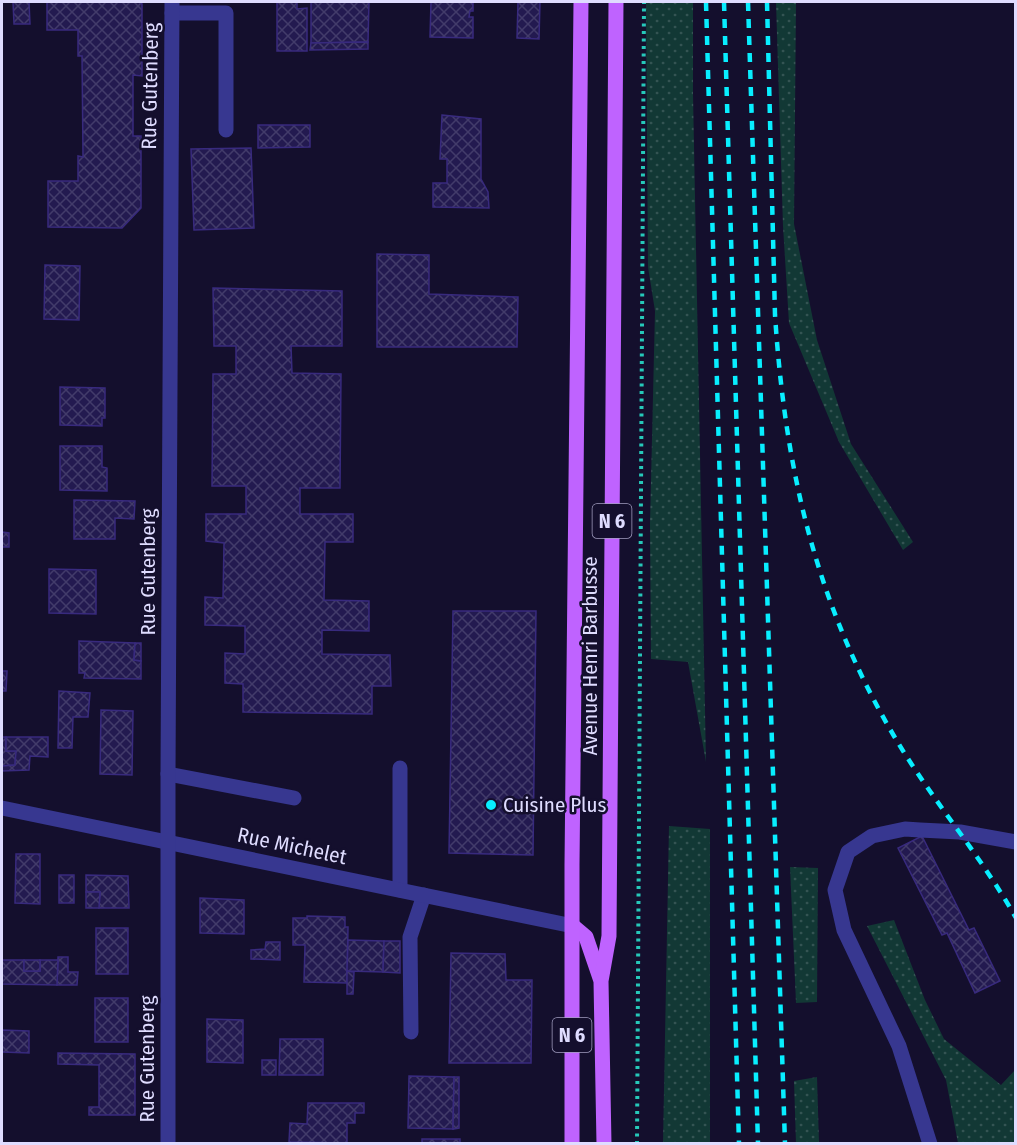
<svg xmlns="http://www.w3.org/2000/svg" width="1017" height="1145" font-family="'Fira Sans Condensed',sans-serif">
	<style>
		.grass { fill: url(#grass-dots) }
		.building { fill: url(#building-cross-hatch); stroke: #382a7e; stroke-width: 1.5 }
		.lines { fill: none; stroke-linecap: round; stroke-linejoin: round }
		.path { stroke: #26c8b9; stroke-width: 4; stroke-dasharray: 3 4.5; stroke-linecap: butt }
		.lane { stroke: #373790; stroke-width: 15 }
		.street { stroke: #373790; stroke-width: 15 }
		.primary { stroke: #bf63ff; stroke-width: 15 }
		.rail { stroke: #08eeff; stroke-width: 4.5; stroke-dasharray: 9 8; stroke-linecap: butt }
		.poi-dot { fill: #08eeff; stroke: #140f2d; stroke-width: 2 }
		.labels { text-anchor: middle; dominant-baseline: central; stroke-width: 5; stroke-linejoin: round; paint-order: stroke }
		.shield { fill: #140f2d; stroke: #a29ec0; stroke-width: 1.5 }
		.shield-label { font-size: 20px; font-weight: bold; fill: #dfdcff }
		.street-label { font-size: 21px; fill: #dfdcff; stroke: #140f2d }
		.poi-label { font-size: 21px; fill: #dfdcff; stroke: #140f2d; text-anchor: start }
	</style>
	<defs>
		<pattern id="grass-dots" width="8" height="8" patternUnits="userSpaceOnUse" patternTransform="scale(1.5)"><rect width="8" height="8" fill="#123835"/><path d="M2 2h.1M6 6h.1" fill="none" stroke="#345453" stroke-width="1.8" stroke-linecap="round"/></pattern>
		<pattern id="building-cross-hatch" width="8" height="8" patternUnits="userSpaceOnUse" patternTransform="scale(1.5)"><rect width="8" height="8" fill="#231a50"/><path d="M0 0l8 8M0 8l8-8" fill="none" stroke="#423b6a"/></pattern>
	</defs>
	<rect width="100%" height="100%" fill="#140f2d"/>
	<g class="grass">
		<path d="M646 2H693V94L706 762 688 662 651 659 650 524 655 311 648 267Z"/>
		<path d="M776 2H796L794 224 817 340 851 444 913 542 903 550 839 442 789 323 783 226Z"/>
		<path d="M669 826 710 829V1143H663Z"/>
		<path d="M790 867 818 868 817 1002 796 1003Z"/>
		<path d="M894 920 925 1000 944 1039 1001 1085 1015 1070V1143H958L946 1080 867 926Z"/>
		<path d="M817 1077 819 1143H796L794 1081Z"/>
	</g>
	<g class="building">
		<path d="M13 2H29L30 24H14Z"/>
		<path d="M47 2H139L142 4V76L133 75V136H141V208L122 228 48 227V181H78V156L83 157 82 56H78V30H47Z"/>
		<path d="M277 2H297V9L307 8V51H277Z"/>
		<path d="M311 2H369L368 42 311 43Z"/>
		<path d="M431 2H473V11H470L469 17H473V38L430 37Z"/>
		<path d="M518 2H540L539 39 517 38Z"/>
		<path d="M368 42V49L310 50 311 43Z"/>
		<path d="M442 115 481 119V179L488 192 489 208 433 207V183H447V159H440Z"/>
		<path d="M258 125H310V147L258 148Z"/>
		<path d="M251 148 254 228 194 230 191 149Z"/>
		<path d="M377 254 429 255V294L518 297 517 347H377Z"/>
		<path d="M45 265 80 266 79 320 44 319Z"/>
		<path d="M213 288 342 291V346H291L292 373 341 374 340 488H300V514H353V542H325L324 600 369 601V631L322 630V654L390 655 391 686H372V714L243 712V684L225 683V653L245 654V626L205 625V597L223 598 224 543 206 541V514H246V486H212L213 374H236V346H214Z"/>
		<path d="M60 387 105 388V418H102V426L60 425Z"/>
		<path d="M60 446H102V467L107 468V491L60 490Z"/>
		<path d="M74 500 135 501 134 519 115 518V539H74Z"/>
		<path d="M2 532 9 533V547H2Z"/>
		<path d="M49 569 96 570V614L49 613Z"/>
		<path d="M453 611H536L533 855 449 853Z"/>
		<path d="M79 641 135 643 134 660 141 661V679L84 678 85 673H79Z"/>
		<path d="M135 643H141V661L134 660Z"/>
		<path d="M2 671H7L6 691H2Z"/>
		<path d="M59 691 90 693 88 717H73L72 748H58Z"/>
		<path d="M101 710 133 711 132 775 100 774Z"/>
		<path d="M2 737H6V751H16L15 765 2 766Z"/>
		<path d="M6 737H48V757L30 756 29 770 2 771V766L15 765 16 751H6Z"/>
		<path d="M922 836 969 930 974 928 1000 981 975 993 947 933 942 935 898 848Z"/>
		<path d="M16 854H40V904L15 903Z"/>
		<rect x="59" y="875" width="15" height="28"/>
		<path d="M86 875 128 876 129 908H99L100 892H86Z"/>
		<path d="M86 892H100L99 908H86Z"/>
		<path d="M200 898 244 900V934L200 933Z"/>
		<path d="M307 916 345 917V927H348L347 983 304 982 305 945H293V918H307Z"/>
		<rect x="96" y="928" width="32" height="46"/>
		<path d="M348 940 384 941 383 972 347 971Z"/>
		<path d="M384 941H400V973L383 972Z"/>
		<path d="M266 942H280V960L251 959V950L265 949Z"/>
		<path d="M451 953 505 954 506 980H532L531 1063H449Z"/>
		<path d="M58 957H68V972H78L77 985H57Z"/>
		<path d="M2 960H24V971H40V960H58L57 985 2 984Z"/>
		<rect x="24" y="960" width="16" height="11"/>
		<path d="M347 971 354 972 353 994H347Z"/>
		<rect x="95" y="998" width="33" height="44"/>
		<path d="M207 1019 243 1020V1063L207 1062Z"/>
		<path d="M2 1030 29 1031V1053L2 1052Z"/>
		<path d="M280 1039H323V1075H279Z"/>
		<path d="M58 1053 135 1054V1115H89V1107H99V1065L58 1064Z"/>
		<rect x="262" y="1060" width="14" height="15"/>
		<path d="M409 1076 454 1077 453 1129 408 1128Z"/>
		<path d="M454 1077H459V1128L453 1129Z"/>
		<path d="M308 1103H364V1113H355V1123H347V1143L289 1142 290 1123 307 1124Z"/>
		<rect x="422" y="1139" width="38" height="5"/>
	</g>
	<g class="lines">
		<path class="path" d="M637 1144 644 2"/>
		<g class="lane">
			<path d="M172 13H226V130"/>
			<path d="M400 768V890"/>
			<path d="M168 774 294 798"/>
			<path d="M411 1032 410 937 424 895"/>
			<path d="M930 1144 899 1046 844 930 835 890 848 852 872 836 905 829 920 830 960 832 1016 842"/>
		</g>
		<g class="street">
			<path d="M2 808 573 926"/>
			<path d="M168 1144V774L172 2"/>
		</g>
		<g class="primary">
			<path d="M573 926 586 937 600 978"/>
			<path d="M572 1144V865L581 2"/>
			<path d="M604 1144 601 981 609 936 616 2"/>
		</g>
		<g class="rail">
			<path d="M706 2 739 1144"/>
			<path d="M724 2 758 1144"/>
			<path d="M748 2 785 1144"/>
			<path d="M767 2 775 315C785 468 815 602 894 736 931 799 980 854 1016 918"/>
		</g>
	</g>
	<circle class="poi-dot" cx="491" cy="805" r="6"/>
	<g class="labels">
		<g class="shield">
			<rect x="592.5" y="504" width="39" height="34" rx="4.5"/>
			<rect x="552.5" y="1018" width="39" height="34" rx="4.5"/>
		</g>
		<g class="shield-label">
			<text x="612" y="521">N 6</text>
			<text x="572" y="1035">N 6</text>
		</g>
		<g class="street-label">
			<text transform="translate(150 86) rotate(-89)">Rue Gutenberg</text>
			<text transform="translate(148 572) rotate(-90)">Rue Gutenberg</text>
			<text transform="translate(590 656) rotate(-90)">Avenue Henri Barbusse</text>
			<text transform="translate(292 846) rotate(12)">Rue Michelet</text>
			<text transform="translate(147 1059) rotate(-90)">Rue Gutenberg</text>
		</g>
		<g class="poi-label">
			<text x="503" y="805">Cuisine Plus</text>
		</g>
	</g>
	<rect width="1017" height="1145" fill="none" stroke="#dfdcff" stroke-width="6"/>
</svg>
